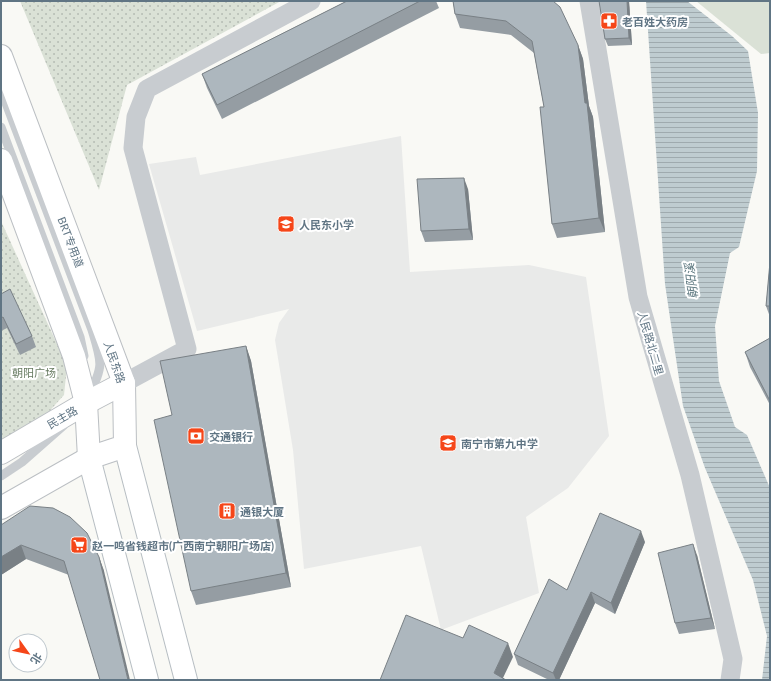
<svg xmlns="http://www.w3.org/2000/svg" width="771" height="681" font-family="Lato,'Noto Sans SC',sans-serif">
	<style>
		.built { fill: #e9eae9 }
		.grass { fill: #dae1d6 }
		.park { fill: url(#park-dots) }
		.water { fill: url(#water-rules) }
		.lines { fill: none; stroke-linecap: round; stroke-linejoin: round }
		.secondary-casing { stroke: #b7bec3; stroke-width: 24 }
		.primary-casing { stroke: #bbbfc3; stroke-width: 24 }
		.lane { stroke: #c8ccd0; stroke-width: 9 }
		.street { stroke: #c8ccd0; stroke-width: 19 }
		.secondary { stroke: #fff; stroke-width: 22 }
		.primary { stroke: #fff; stroke-width: 22 }
		.wall { fill: #959da3 }
		.shaded-wall { fill: #798085 }
		.building { fill: #adb7be; stroke: #798085 }
		.labels { text-anchor: middle; dominant-baseline: central; stroke-width: 4; stroke-linejoin: round; paint-order: stroke }
		.poi-label { font-size: 11px; font-weight: bold; fill: #607584; stroke: #fff; text-anchor: start }
		.street-label { font-size: 11px; fill: #607584; stroke: #fff }
		.park-label { font-size: 11px; fill: #667a60; stroke: #fff }
		.water-label { font-size: 12px; font-style: italic; fill: #5b767e; stroke: #fff }
	</style>
	<defs>
		<pattern id="park-dots" width="8" height="8" patternUnits="userSpaceOnUse"><rect width="8" height="8" fill="#dae1d6"/><path d="M2 2h.1M6 6h.1" fill="none" stroke="#b4bbb3" stroke-width="1.8" stroke-linecap="round"/></pattern>
		<pattern id="water-rules" width="6" height="5" patternUnits="userSpaceOnUse"><rect width="6" height="5" fill="#bfccd0"/><path d="M0 2.5h6" fill="none" stroke="#9faaae"/></pattern>
	</defs>
	<rect width="100%" height="100%" fill="#f9f9f5"/>
	<path class="built" d="M401 136 410 272 529 265 586 277 609 436 568 488 526 517 539 593 441 630 421 546 304 569 293 450 275 340 279 323 289 309 197 331 149 164 196 157 200 175Z"/>
	<path class="grass" d="M696 1H770V53L761 54Z"/>
	<g class="park">
		<path d="M20 1H281L127 85 99 190Z"/>
		<path d="M1 221 67 366 64 395 44 417 1 443Z"/>
	</g>
	<path class="water" d="M646 1H687L732 36 748 51 758 113 757 171 739 247 730 253 715 326 719 381 735 427 747 435 770 488V680H762L767 636 753 580 705 468 683 406 665 284Z"/>
	<g class="lines">
		<g class="secondary-casing">
			<g id="secondary">
				<path d="M125 446 186 680"/>
				<path d="M89 458 147 680"/>
			</g>
		</g>
		<g class="primary-casing">
			<g id="primary">
				<path d="M1 56 124 383 125 446 89 458 1 508"/>
				<path d="M1 160 74 356 86 403 89 458"/>
				<path d="M1 453 86 403 124 383"/>
			</g>
		</g>
		<g class="lane">
			<path d="M1 90 92 330C102 363 104 365 89 396"/>
			<path d="M1 127 80 337 84 356"/>
			<path d="M1 476 22 462 64 425"/>
		</g>
		<g class="street">
			<path d="M589 1 638 297 690 475 733 659 730 680"/>
			<path d="M124 383 187 349 133 148 136 117 147 89 311 1"/>
		</g>
		<use href="#secondary" class="secondary"/>
		<use href="#primary" class="primary"/>
	</g>
	<g class="wall">
		<path d="M347 1H436L439 8 222 119 207 88 202 74Z"/>
		<path d="M453 1 578 45 583 59 589 106 593 117 605 232 557 238 552 224 544 107 534 53 511 35 460 28 455 14Z"/>
		<path d="M599 1H629L632 45 608 46 605 39Z"/>
		<path d="M468 189 473 240 425 242 421 231Z"/>
		<path d="M770 262V317L766 306Z"/>
		<path d="M1 294 32 336 36 347 20 355 7 328 1 331Z"/>
		<path d="M770 338V405L750 367 745 352Z"/>
		<path d="M246 346 251 361 291 587 196 605 191 591 172 415Z"/>
		<path d="M1 525 99 557 104 571 69 575 26 559 1 575Z"/>
		<path d="M645 542 615 614 595 603 559 680H549L518 665 514 654 567 590Z"/>
		<path d="M697 555 715 629 679 634 675 623Z"/>
	</g>
	<g class="shaded-wall">
		<path d="M627 1H629L632 45 629 38Z"/>
		<path d="M578 45 583 59 589 106 593 117 605 232 599 218 585 103Z"/>
		<path d="M464 178 468 189 473 240 469 229Z"/>
		<path d="M246 346 251 361 291 587 286 573Z"/>
		<path d="M641 531 645 542 615 614 611 603Z"/>
		<path d="M693 544 697 555 715 629 711 618Z"/>
		<path d="M21 545 26 559 1 575V557Z"/>
		<path d="M99 557 104 571 130 680H128Z"/>
		<path d="M591 592 595 603 559 680H556L553 673Z"/>
		<path d="M508 643 513 657 502 680 494 673Z"/>
	</g>
	<g class="building">
		<path d="M347 1H420L217 105 202 74Z"/>
		<path d="M453 1H553L560 7 578 45 585 103H587L599 218 552 224 540 107H544L532 41 506 21 455 14Z"/>
		<path d="M599 1H627L629 38 605 39Z"/>
		<path d="M464 178 469 229 421 231 417 179Z"/>
		<path d="M770 262V306H766Z"/>
		<path d="M10 289 32 336 16 344 3 317 1 318V294Z"/>
		<path d="M770 338V401L745 352Z"/>
		<path d="M246 346 286 573 191 591 154 420 172 415 160 361Z"/>
		<path d="M30 506 53 508 70 517 87 533 99 557 128 680H100L64 561 21 545 1 557V525Z"/>
		<path d="M600 513 641 531 611 603 591 592 553 673 514 654 549 579 567 590Z"/>
		<path d="M693 544 711 618 675 623 658 553Z"/>
		<path d="M406 615 463 638 469 625 508 643 494 673 506 680H380Z"/>
	</g>
	<defs>
		<g id="pharmacy-square" transform="scale(0.9)"><rect x="-9" y="-9" width="18" height="18" rx="4" fill="#f54619" stroke="#fff"/><path d="M-2-6h4v4h4v4h-4v4h-4v-4h-4v-4h4Z" fill="#fff"/></g>
		<g id="school-square" transform="scale(0.9)"><rect x="-9" y="-9" width="18" height="18" rx="4" fill="#f54619" stroke="#fff"/><path d="M0-5L7-2L0 1L-7-2ZM-4 1L0 2.5L4 1V4Q0 6-4 4Z" fill="#fff"/></g>
		<g id="bank-square" transform="scale(0.9)"><rect x="-9" y="-9" width="18" height="18" rx="4" fill="#f54619" stroke="#fff"/><path d="M-6-4H6V4H-6ZM0-2.3a2.3 2.3 0 1 0 0 4.6a2.3 2.3 0 1 0 0-4.6Z" fill="#fff"/></g>
		<g id="building-square" transform="scale(0.9)"><rect x="-9" y="-9" width="18" height="18" rx="4" fill="#f54619" stroke="#fff"/><path d="M-4-6H4V6H1V3H-1V6H-4ZM-2.5-4.3h1.7v1.8h-1.7ZM.8-4.3h1.7v1.8H.8ZM-2.5-1h1.7V.8h-1.7ZM.8-1h1.7V.8H.8Z" fill="#fff"/></g>
		<g id="supermarket-square" transform="scale(0.9)"><rect x="-9" y="-9" width="18" height="18" rx="4" fill="#f54619" stroke="#fff"/><path d="M-6-5.5h2.5l.6 2H6L4.5 2H-2.5L-4.4-4H-6ZM-1.5 3.2a1.3 1.3 0 1 0 .1 0ZM3 3.2a1.3 1.3 0 1 0 .1 0Z" fill="#fff"/></g>
	</defs>
	<g fill-rule="evenodd">
		<use href="#pharmacy-square" x="609" y="21"/>
		<use href="#school-square" x="286" y="224"/>
		<use href="#bank-square" x="196" y="436"/>
		<use href="#school-square" x="448" y="443"/>
		<use href="#building-square" x="227" y="511"/>
		<use href="#supermarket-square" x="79" y="545"/>
	</g>
	<g class="labels">
		<g class="poi-label">
			<text x="622" y="21">老百姓大药房</text>
			<text x="299" y="224">人民东小学</text>
			<text x="209" y="436">交通银行</text>
			<text x="461" y="443">南宁市第九中学</text>
			<text x="240" y="511">通银大厦</text>
			<text x="92" y="545">赵一鸣省钱超市(广西南宁朝阳广场店)</text>
		</g>
		<g class="street-label">
			<text transform="translate(71 242) rotate(69)">BRT专用道</text>
			<text transform="translate(651 343) rotate(74)">人民路北二里</text>
			<text transform="translate(115 362) rotate(71)">人民东路</text>
			<text transform="translate(62 417) rotate(-30)">民主路</text>
		</g>
		<g class="park-label">
			<text x="34" y="372">朝阳广场</text>
		</g>
		<g class="water-label">
			<text transform="translate(691 281) rotate(-97)">朝阳溪</text>
		</g>
	</g>
	<rect width="771" height="681" fill="none" stroke="#607584" stroke-width="4"/>
	<g transform="translate(28 653) rotate(123)"><circle r="19" fill="#ffffff" stroke="#bfc8ce"/>
	<path d="M0-3L7 15L0 10L-7 15Z" fill="#f54619"/>
	<text y="-6" font-size="11" font-weight="bold" text-anchor="middle" fill="#607584">北</text>
	</g>
</svg>
